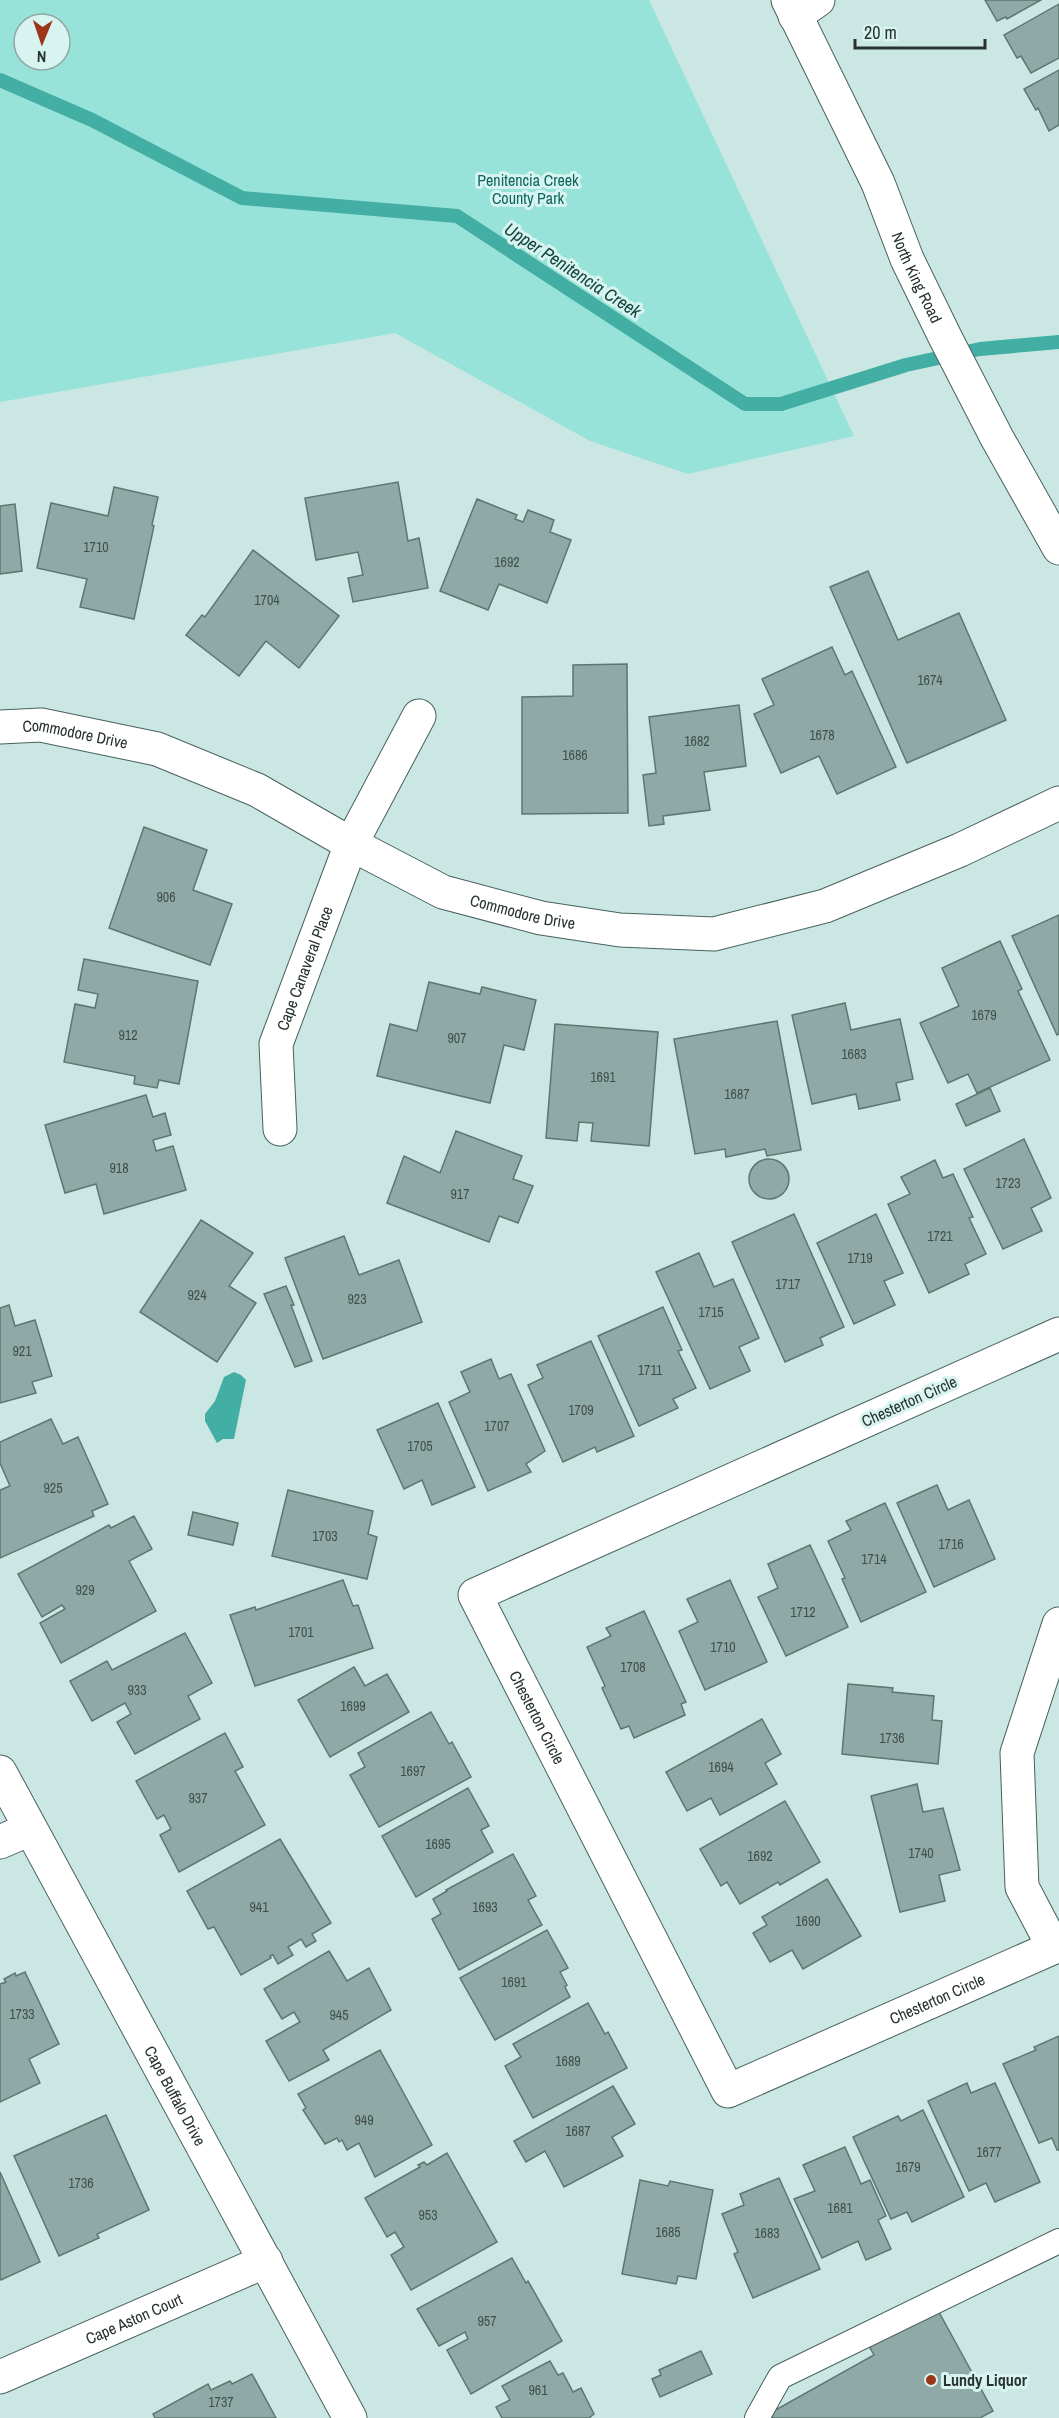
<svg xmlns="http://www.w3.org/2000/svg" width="1059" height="2418" font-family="'Archivo Narrow',sans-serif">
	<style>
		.green { fill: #98e3d9; fill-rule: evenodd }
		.water { fill: #43aea3 }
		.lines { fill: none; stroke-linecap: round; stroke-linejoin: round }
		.stream { stroke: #43aea3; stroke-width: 14 }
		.building { fill: #8faaa6; stroke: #5c7672; stroke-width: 1.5 }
		.lane-casing { stroke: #48615e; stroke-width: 26 }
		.street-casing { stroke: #48615e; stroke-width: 35 }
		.secondary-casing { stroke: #48615e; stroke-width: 35 }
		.lane { stroke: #fff; stroke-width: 24 }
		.street { stroke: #fff; stroke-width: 33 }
		.secondary { stroke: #fff; stroke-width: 33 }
		.poi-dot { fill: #9d3519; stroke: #d8f4f0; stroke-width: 2 }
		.labels { text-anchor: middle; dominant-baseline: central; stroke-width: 6; stroke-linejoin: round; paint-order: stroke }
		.number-label { font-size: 14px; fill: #41504e }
		.park-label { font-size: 16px; fill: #0c655e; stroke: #d8f4f0 }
		.street-label { font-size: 16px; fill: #273231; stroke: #d8f4f0 }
		.poi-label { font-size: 16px; font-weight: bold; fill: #273231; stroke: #d8f4f0; text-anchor: start }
		.water-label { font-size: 18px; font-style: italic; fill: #164540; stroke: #d8f4f0 }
	</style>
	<rect width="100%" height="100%" fill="#cbe7e3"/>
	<path class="green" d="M0 0H649L854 436 688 474 590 441 395 333 0 402ZM24 24H60V60H24Z"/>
	<path class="water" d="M234 1372 241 1375 246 1380 234 1439H223L217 1443 205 1421V1414L215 1401 224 1377Z"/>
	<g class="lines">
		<path class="stream" d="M0 80 92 120 242 198 457 216 745 404H781L906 365 980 349 1059 342"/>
	</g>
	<g class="building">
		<path d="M985 0H1041L1007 19 1006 17 997 21Z"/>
		<path d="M1059 4V58L1031 73 1021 56 1017 58 1004 35Z"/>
		<path d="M1059 70V125L1049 131 1038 108 1036 110 1024 89Z"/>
		<path d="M398 482 408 541 419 538 428 588 353 602 348 578 363 575 358 552 316 560 305 498Z"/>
		<path d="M114 487 158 497 152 525 154 526 134 619 80 607 87 579 37 568 51 503 108 516Z"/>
		<path d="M477 499 517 515 515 519 523 522 528 510 554 520 550 532 571 540 547 603 499 584 488 610 440 591Z"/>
		<path d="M15 504 22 571 0 574V506Z"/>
		<path d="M253 550 339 616 299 668 266 641 239 676 186 635 202 615 205 617Z"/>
		<path d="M868 571 898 640 959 613 1006 720 907 763 830 587Z"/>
		<path d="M832 647 845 675 852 671 896 767 837 794 819 756 781 773 754 714 774 705 762 679Z"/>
		<path d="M627 664 628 813 522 814V697L573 696V665Z"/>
		<path d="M739 705 746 766 704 772 710 810 663 816 664 824 649 826 643 775 656 773 649 717Z"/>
		<path d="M144 827 207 850 193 890 232 904 210 965 109 928Z"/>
		<path d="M1059 915V1034L1057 1035 1012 936Z"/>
		<path d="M1000 941 1022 989 1018 991 1050 1060 977 1093 968 1074 948 1083 920 1023 959 1006 942 968Z"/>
		<path d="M84 959 198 981 179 1084 159 1080 157 1088 134 1084 135 1076 64 1062 75 1004 95 1008 98 994 78 990Z"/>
		<path d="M429 982 480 994 482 987 536 1000 524 1050 504 1045 490 1103 377 1076 390 1024 417 1031Z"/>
		<path d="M845 1003 851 1030 900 1019 913 1079 896 1083 900 1100 859 1109 856 1094 812 1104 792 1015Z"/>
		<path d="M777 1021 801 1150 767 1156 765 1149 726 1157 725 1149 695 1154 674 1039Z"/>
		<path d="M555 1024 658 1032 649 1146 591 1141 593 1123 579 1122 577 1141 546 1138Z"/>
		<path d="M990 1088 1000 1111 966 1126 956 1104Z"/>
		<path d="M146 1095 153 1117 165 1113 171 1135 153 1140 156 1151 173 1146 186 1190 104 1214 96 1184 65 1193 45 1125Z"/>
		<path d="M456 1131 522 1156 513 1179 533 1186 518 1223 499 1216 489 1242 387 1203 404 1156 440 1173Z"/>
		<path d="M1024 1139 1051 1198 1031 1208 1042 1231 1003 1249 964 1169Z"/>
		<circle cx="769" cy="1179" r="20"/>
		<path d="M935 1160 943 1178 953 1174 973 1217 969 1218 986 1254 965 1264 969 1274 929 1293 888 1204 910 1194 901 1177Z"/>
		<path d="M794 1214 844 1327 820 1338 823 1345 785 1362 732 1242Z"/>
		<path d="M876 1214 903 1273 884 1281 895 1305 854 1324 817 1243Z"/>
		<path d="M201 1220 253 1253 229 1286 256 1303 217 1362 140 1312Z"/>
		<path d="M344 1236 359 1275 399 1260 422 1322 323 1359 285 1258Z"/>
		<path d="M699 1253 714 1287 733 1279 759 1338 739 1347 750 1371 710 1389 656 1272Z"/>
		<path d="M286 1286 294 1305H291L312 1361 295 1367 264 1294Z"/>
		<path d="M9 1305 15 1326 35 1320 52 1376 32 1382 36 1393 0 1403V1308Z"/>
		<path d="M663 1307 682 1350 678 1351 696 1388 673 1399 678 1408 639 1426 598 1336Z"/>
		<path d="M591 1341 634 1436 597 1452 595 1447 563 1462 528 1385 543 1378 537 1365Z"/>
		<path d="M491 1359 499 1379 511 1374 545 1451 526 1464 531 1472 488 1491 449 1402 470 1392 461 1372Z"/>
		<path d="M438 1403 475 1487 432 1505 422 1480 404 1489 377 1430Z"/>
		<path d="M51 1419 63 1444 78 1437 108 1504 92 1511 94 1516 0 1558V1490L10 1486 0 1463V1442Z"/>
		<path d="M937 1485 948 1510 969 1500 995 1559 934 1587 897 1503Z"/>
		<path d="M288 1490 373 1511 368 1534 377 1537 367 1579 272 1556Z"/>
		<path d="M885 1503 926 1592 861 1622 842 1579 845 1578 828 1541 851 1530 846 1521Z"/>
		<path d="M193 1512 238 1523 233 1545 188 1535Z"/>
		<path d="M134 1516 152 1549 129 1561 156 1611 61 1663 40 1623 65 1609 62 1605 42 1617 18 1574 109 1525 111 1528Z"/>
		<path d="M810 1545 848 1627 786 1656 758 1597 778 1588 768 1564Z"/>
		<path d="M343 1580 353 1606 358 1605 373 1648 255 1686 230 1615 255 1607 256 1610Z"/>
		<path d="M730 1580 767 1662 705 1690 679 1631 698 1622 687 1599Z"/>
		<path d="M644 1611 686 1702 681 1704 685 1715 634 1738 629 1726 621 1729 602 1688 605 1686 587 1647 611 1636 606 1628Z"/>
		<path d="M185 1633 212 1683 188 1696 200 1719 135 1754 117 1722 131 1714 125 1703 92 1721 70 1681 107 1661 112 1670Z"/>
		<path d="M354 1667 365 1686 387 1674 409 1712 330 1757 298 1700Z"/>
		<path d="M848 1684 893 1688 892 1692 934 1696 932 1720 942 1721 938 1764 842 1754Z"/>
		<path d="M431 1712 449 1744 452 1742 471 1777 379 1827 350 1775 365 1767 358 1753Z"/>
		<path d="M762 1719 781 1754 765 1763 777 1784 720 1815 711 1798 687 1811 666 1772Z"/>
		<path d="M225 1733 243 1767 235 1771 265 1825 179 1872 160 1835 171 1829 164 1815 157 1819 136 1781Z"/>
		<path d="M917 1784 923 1812 943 1808 960 1870 939 1875 945 1901 900 1912 871 1796Z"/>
		<path d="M468 1788 489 1826 481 1830 493 1852 416 1897 382 1836Z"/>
		<path d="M785 1801 820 1862 780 1885 778 1882 740 1904 727 1882 721 1886 700 1849Z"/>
		<path d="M280 1839 331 1923 312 1934 316 1941 306 1947 301 1939 288 1947 293 1955 278 1964 273 1955 270 1956 271 1958 241 1975 214 1927 208 1929 187 1891Z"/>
		<path d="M513 1854 536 1896 528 1900 542 1925 459 1970 432 1919 441 1914 433 1899 447 1891 446 1890Z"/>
		<path d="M827 1879 861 1936 803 1969 792 1950 770 1962 753 1933 767 1925 762 1917Z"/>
		<path d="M547 1930 568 1968 560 1972 567 1985 565 1987 570 1997 495 2040 460 1978Z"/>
		<path d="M329 1951 347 1981 369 1968 391 2010 323 2050 329 2060 289 2081 266 2041 300 2022 294 2012 282 2019 264 1989Z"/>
		<path d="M25 1972 59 2044 29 2059 40 2083 0 2102V1984L6 1982 4 1979 15 1973 16 1976Z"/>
		<path d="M588 2003 605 2034 608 2032 627 2068 533 2118 505 2066 521 2057 513 2044Z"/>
		<path d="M1059 2036V2150H1057L1052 2138 1039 2143 1003 2064 1036 2050 1034 2047Z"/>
		<path d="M380 2050 432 2145 375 2177 359 2143 347 2150 342 2140 339 2142 337 2138 325 2144 303 2110 306 2108 298 2094Z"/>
		<path d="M967 2083 971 2093 995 2083 1040 2182 995 2202 986 2183 969 2191 928 2101Z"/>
		<path d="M613 2086 635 2124 612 2137 623 2156 564 2187 545 2151 526 2162 514 2141Z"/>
		<path d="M923 2110 964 2197 912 2222 907 2212 891 2219 853 2137 898 2116 901 2121Z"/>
		<path d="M106 2115 149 2210 97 2234 99 2238 59 2256 14 2156Z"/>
		<path d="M845 2147 861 2184 870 2180 886 2216 878 2220 891 2249 866 2260 858 2241 822 2258 794 2199 815 2191 803 2165Z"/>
		<path d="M447 2153 497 2242 411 2290 391 2255 404 2247 395 2232 387 2237 365 2198 420 2167 418 2165 424 2162 427 2165Z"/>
		<path d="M0 2172 40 2262 1 2280 0 2277Z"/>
		<path d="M779 2178 820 2269 753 2298 734 2254 738 2252 722 2214 744 2205 740 2194Z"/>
		<path d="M640 2180 668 2186 670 2181 713 2190 696 2279 678 2276 676 2284 622 2274Z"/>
		<path d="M512 2258 526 2283 528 2281 562 2341 471 2394 447 2350 468 2339 465 2332 439 2346 417 2309Z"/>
		<path d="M934 2303 993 2411 980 2418H773L770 2413 874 2355 865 2339Z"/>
		<path d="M701 2351 712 2374 660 2397 652 2379 661 2375 659 2370Z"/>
		<path d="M550 2361 558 2375 563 2373 573 2392 581 2388 594 2414 589 2418H502L496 2407 510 2400 502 2386Z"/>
		<path d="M252 2374 276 2418H155L153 2414 208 2384 211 2390 230 2381 232 2384Z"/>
	</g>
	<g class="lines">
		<g class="lane-casing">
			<path id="lane" d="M757 2418 780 2377 1059 2241"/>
		</g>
		<g class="street-casing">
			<g id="street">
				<path d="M795 16 818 0"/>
				<path id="s1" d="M0 727 41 725 157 749 257 790 351 844 443 892 541 918 620 930 714 934 825 906 960 850 1059 803"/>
				<path id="s2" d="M280 1129 276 1044 351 844 419 716"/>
				<path id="s3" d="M1059 1334 475 1595 728 2091 1059 1945"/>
				<path id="s4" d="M0 1772 350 2418"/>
				<path d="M0 1842 30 1829"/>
				<path d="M1053 1946 1022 1887 1017 1753 1059 1624"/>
				<path id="s5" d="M0 2377 266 2261"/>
			</g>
		</g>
		<g class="secondary-casing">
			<g id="secondary">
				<path id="s6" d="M788 0 878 183 907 259 945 337 997 438 1059 548"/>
			</g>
		</g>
		<use href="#lane" class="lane"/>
		<use href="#street" class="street"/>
		<use href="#secondary" class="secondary"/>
	</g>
	<circle class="poi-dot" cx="931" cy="2380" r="6"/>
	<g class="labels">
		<g class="number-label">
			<text x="96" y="547">1710</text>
			<text x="507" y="562">1692</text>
			<text x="267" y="600">1704</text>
			<text x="930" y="680">1674</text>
			<text x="822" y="735">1678</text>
			<text x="697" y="741">1682</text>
			<text x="575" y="755">1686</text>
			<text x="166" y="897">906</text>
			<text x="984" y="1015">1679</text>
			<text x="128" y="1035">912</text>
			<text x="457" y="1038">907</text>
			<text x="854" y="1054">1683</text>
			<text x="603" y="1077">1691</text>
			<text x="737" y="1094">1687</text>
			<text x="119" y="1168">918</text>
			<text x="1008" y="1183">1723</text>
			<text x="460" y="1194">917</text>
			<text x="940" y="1236">1721</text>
			<text x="860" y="1258">1719</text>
			<text x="788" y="1284">1717</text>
			<text x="197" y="1295">924</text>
			<text x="357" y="1299">923</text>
			<text x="711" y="1312">1715</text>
			<text x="22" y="1351">921</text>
			<text x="650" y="1370">1711</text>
			<text x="581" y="1410">1709</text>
			<text x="497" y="1426">1707</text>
			<text x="420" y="1446">1705</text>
			<text x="53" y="1488">925</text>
			<text x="325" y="1536">1703</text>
			<text x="951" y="1544">1716</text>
			<text x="874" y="1559">1714</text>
			<text x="85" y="1590">929</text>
			<text x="803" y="1612">1712</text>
			<text x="301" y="1632">1701</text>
			<text x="723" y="1647">1710</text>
			<text x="633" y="1667">1708</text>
			<text x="137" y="1690">933</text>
			<text x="353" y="1706">1699</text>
			<text x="892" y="1738">1736</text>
			<text x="721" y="1767">1694</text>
			<text x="413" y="1771">1697</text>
			<text x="198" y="1798">937</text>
			<text x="438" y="1844">1695</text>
			<text x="921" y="1853">1740</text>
			<text x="760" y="1856">1692</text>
			<text x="259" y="1907">941</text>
			<text x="485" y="1907">1693</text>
			<text x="808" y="1921">1690</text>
			<text x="514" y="1982">1691</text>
			<text x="22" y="2014">1733</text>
			<text x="339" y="2015">945</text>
			<text x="568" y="2061">1689</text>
			<text x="364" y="2120">949</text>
			<text x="578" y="2131">1687</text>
			<text x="989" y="2152">1677</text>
			<text x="908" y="2167">1679</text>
			<text x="81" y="2183">1736</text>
			<text x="840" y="2208">1681</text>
			<text x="428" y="2215">953</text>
			<text x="668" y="2232">1685</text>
			<text x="767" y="2233">1683</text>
			<text x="487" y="2321">957</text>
			<text x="538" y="2390">961</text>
			<text x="221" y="2402">1737</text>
		</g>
		<g class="park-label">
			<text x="528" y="180">Penitencia Creek<tspan x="528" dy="18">County Park</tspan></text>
		</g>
		<g class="street-label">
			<text stroke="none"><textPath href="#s6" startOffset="306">North King Road</textPath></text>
			<text stroke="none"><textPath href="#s1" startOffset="76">Commodore Drive</textPath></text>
			<text stroke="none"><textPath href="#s1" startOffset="562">Commodore Drive</textPath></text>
			<text stroke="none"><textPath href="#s2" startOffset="166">Cape Canaveral Place</textPath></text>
			<text transform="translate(909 1401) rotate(-24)">Chesterton Circle</text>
			<text stroke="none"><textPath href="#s3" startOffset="777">Chesterton Circle</textPath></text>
			<text stroke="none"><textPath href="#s3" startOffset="1425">Chesterton Circle</textPath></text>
			<text stroke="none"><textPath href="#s4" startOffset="368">Cape Buffalo Drive</textPath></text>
			<text stroke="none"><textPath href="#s5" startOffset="146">Cape Aston Court</textPath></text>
		</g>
		<g class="poi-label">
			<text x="943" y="2380">Lundy Liquor</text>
		</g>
		<g class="water-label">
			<text transform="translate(573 270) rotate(33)">Upper Penitencia Creek</text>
		</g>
	</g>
	<g transform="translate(42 42) rotate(182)"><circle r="28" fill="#d8f4f0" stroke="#91a6a4" stroke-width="1.5"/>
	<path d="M0-4.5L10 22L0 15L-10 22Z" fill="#9d3519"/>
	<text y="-9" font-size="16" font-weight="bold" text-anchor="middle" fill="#273231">N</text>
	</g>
	<path d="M855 39v9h130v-9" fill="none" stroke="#273231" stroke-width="3"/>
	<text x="864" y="39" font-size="18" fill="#273231" stroke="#d8f4f0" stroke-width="4.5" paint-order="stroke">20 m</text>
</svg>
